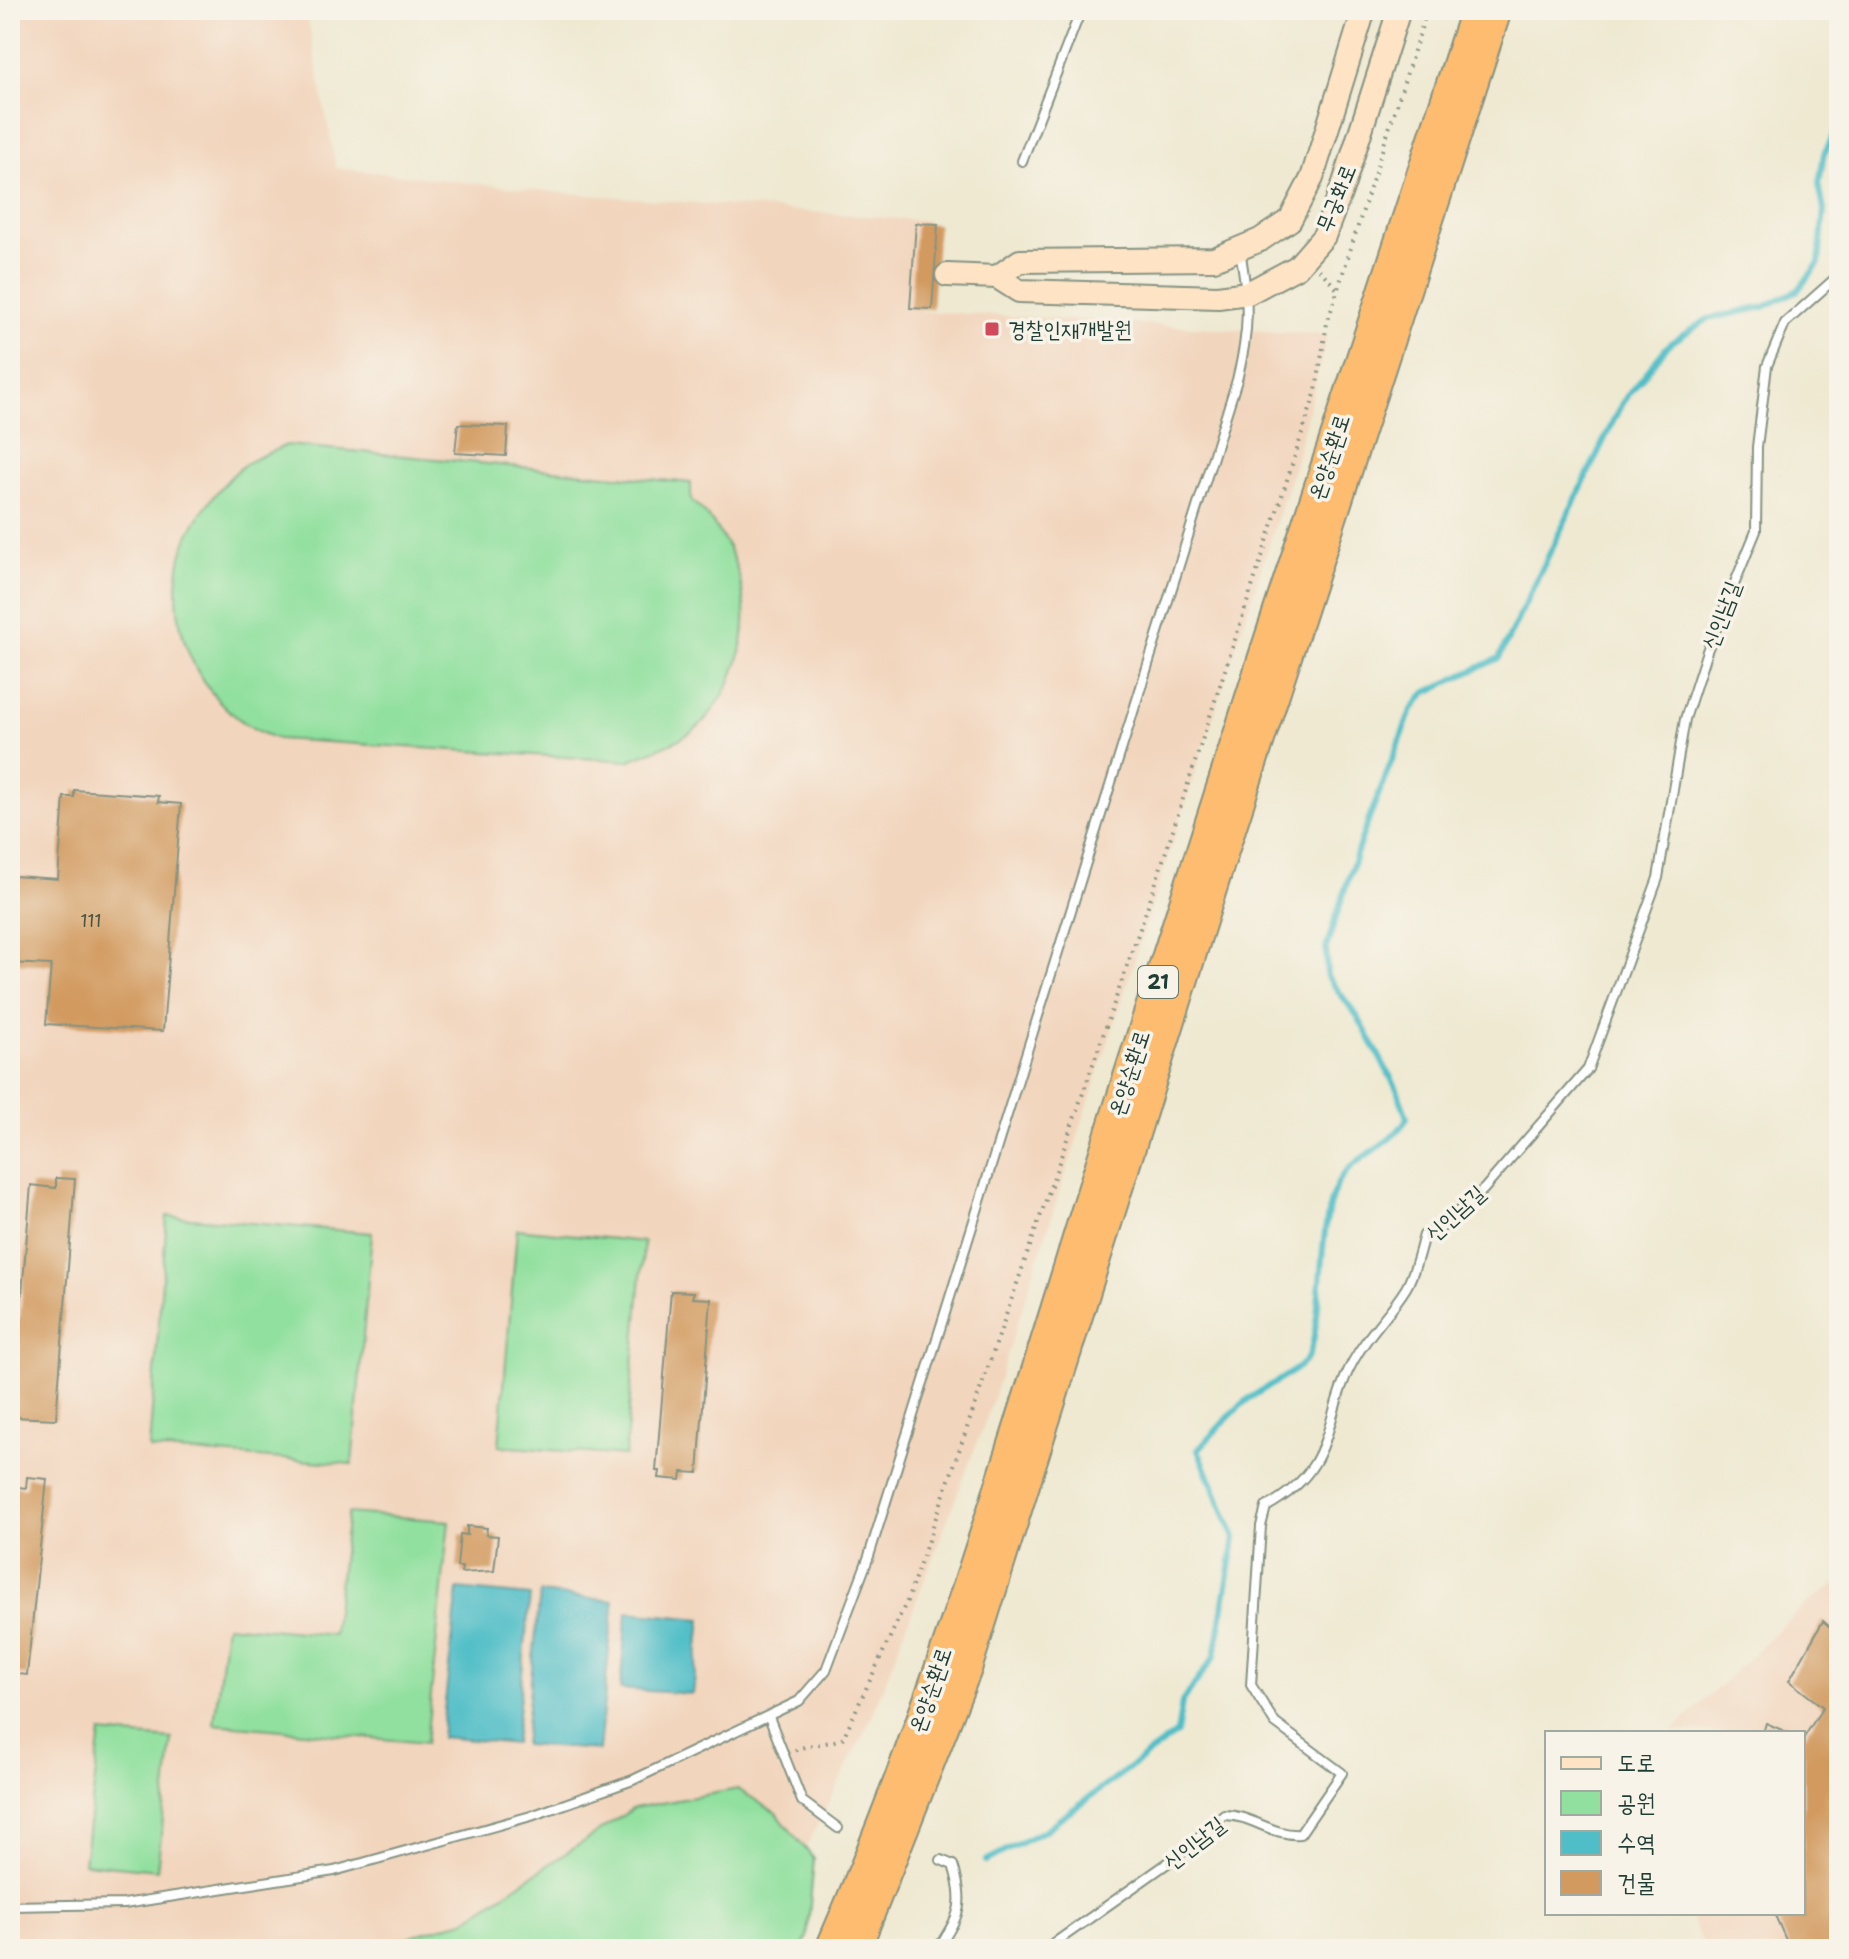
<svg xmlns="http://www.w3.org/2000/svg" width="1849" height="1959" font-family="'Shantell Sans','Poor Story',sans-serif">
	<style>
		.built { fill: #f2d5bd }
		.green { fill: #91e09f; stroke: #588e6a; stroke-width: 2 }
		.water { fill: #50bec7; stroke: #387e7e; stroke-width: 2 }
		.lines { fill: none; stroke-linecap: round; stroke-linejoin: round }
		.stream { stroke: #50bec7; stroke-width: 6 }
		.building { fill: #d29a5f }
		.lane-casing { stroke: #879383; stroke-width: 12 }
		.secondary-casing { stroke: #879383; stroke-width: 26 }
		.highway-casing { stroke: #879383; stroke-width: 32 }
		.path { stroke: #879383; stroke-width: 4; stroke-dasharray: 2 6; stroke-linecap: butt }
		.lane { stroke: #fff; stroke-width: 8 }
		.secondary { stroke: #fee4c5; stroke-width: 22 }
		.highway { stroke: #fdbc6f; stroke-width: 28 }
		.poi-dot { fill: #d1495b; stroke: #f7f3e8; stroke-width: 3 }
		.labels { text-anchor: middle; dominant-baseline: central; stroke-width: 7; stroke-linejoin: round; paint-order: stroke }
		.number-label { font-size: 18px; fill: #4c543f }
		.shield { fill: #f7f3e8; stroke: #60746a; stroke-width: 2 }
		.shield-label { font-size: 20px; font-weight: bold; fill: #1f3d34 }
		.street-label { font-size: 22px; fill: #1f3d34; stroke: #f7f3e8 }
		.poi-label { font-size: 22px; fill: #1f3d34; stroke: #f7f3e8; text-anchor: start }
	</style>
	<rect width="100%" height="100%" fill="#f7f3e8"/>
	<filter id="ink" filterUnits="userSpaceOnUse"><feTurbulence type="fractalNoise" baseFrequency=".0125" numOctaves="2"/><feDisplacementMap in="SourceGraphic" scale="16" xChannelSelector="R" yChannelSelector="G"/><feConvolveMatrix kernelMatrix="1 2 1 2 8 2 1 2 1" color-interpolation-filters="sRGB"/></filter>
	<filter id="wash" filterUnits="userSpaceOnUse"><feTurbulence type="fractalNoise" baseFrequency=".006" numOctaves="4" result="noise"/><feDisplacementMap in="SourceGraphic" scale="32" xChannelSelector="R" yChannelSelector="G"/><feGaussianBlur stdDeviation="1.8" result="paint"/><feColorMatrix in="noise" values="0 0 0 0 0 0 0 0 0 0 0 0 0 0 0 0 0 1.4 0 .05"/><feComposite in="paint" operator="in"/></filter>
	<g filter="url(#wash)">
		<rect width="100%" height="100%" fill="#efe9d2"/>
		<g class="built">
			<path d="M10 10H306L336 168 564 193 927 221 921 311 1327 335 1294 467 987 1417 870 1721 786 1887 488 1949H10Z"/>
			<path d="M1839 1582V1949H1706L1688 1913H1803V1733L1672 1731 1808 1602Z"/>
		</g>
		<g class="green">
			<path d="M287 445 691 483V500C756 555 763 656 704 721 686 741 652 750 628 761L278 739C203 715 164 631 181 557 188 526 215 491 238 470 249 459 272 452 287 445Z"/>
			<path d="M167 1216 372 1233 352 1464 149 1449Z"/>
			<path d="M517 1229 644 1242 625 1456 499 1446Z"/>
			<path d="M348 1513 449 1521 426 1743 214 1724 226 1625 333 1635Z"/>
			<path d="M101 1733 172 1739 157 1870 84 1863Z"/>
			<path d="M738 1789 776 1813 814 1859 807 1938 802 1949H368L465 1920 634 1808Z"/>
		</g>
		<g class="water">
			<path d="M458 1589 530 1596 515 1744 441 1737Z"/>
			<path d="M540 1593 614 1601 599 1750 524 1745Z"/>
			<path d="M627 1612 701 1619 693 1694 620 1689Z"/>
		</g>
		<g class="lines">
			<path class="stream" d="M986 1861 1045 1830 1177 1733 1182 1702 1215 1656 1235 1538 1198 1450C1213 1434 1228 1416 1245 1402 1263 1387 1289 1378 1305 1361 1323 1343 1317 1227 1335 1189 1352 1152 1388 1152 1407 1118L1397 1089 1358 1017 1327 976 1326 948 1361 840 1411 711 1425 693 1499 658 1622 403 1669 344 1708 319 1764 307 1798 290 1819 263 1824 210 1819 184 1824 154 1839 125"/>
		</g>
		<g id="blocks">
			<g class="building">
				<path d="M916 223 938 224 932 309 910 308Z"/>
				<path d="M458 424 508 426 506 456 455 453Z"/>
				<path d="M74 790 159 796 158 802 181 804 163 1031 46 1024 51 965 10 963V842L16 841 14 876 58 879 64 797H74Z"/>
				<path d="M56 1178 75 1179 56 1419 13 1417 19 1343H10V1317L20 1318 31 1185 56 1188Z"/>
				<path d="M671 1291 694 1292 692 1298 711 1299 698 1473 682 1472 681 1480 659 1478 660 1471H656Z"/>
				<path d="M27 1477 47 1479 27 1675 10 1673V1486L26 1488Z"/>
				<path d="M467 1526 487 1528 486 1535 498 1536 494 1571 461 1573 462 1567H457L460 1534 467 1535Z"/>
				<path d="M1823 1621 1839 1635V1763L1832 1818 1839 1866V1949H1790L1774 1913H1803V1739L1823 1707 1789 1681Z"/>
				<path d="M1766 1723 1789 1733H1763Z"/>
			</g>
		</g>
	</g>
	<g filter="url(#ink)">
		<use href="#blocks" fill-opacity="0" stroke="#879383" stroke-width="2"/>
		<g class="lines">
			<g class="lane-casing">
				<g id="lane">
					<path d="M1022 161 1081 10"/>
					<path d="M769 1717 802 1801 838 1828"/>
					<path d="M10 1906 124 1904 334 1871 531 1816 633 1780 799 1701 826 1670 869 1556 1237 380C1250 329 1249 302 1240 250"/>
					<path d="M938 1949C959 1915 966 1906 953 1865L941 1860"/>
					<path d="M1046 1949 1179 1855 1224 1815C1252 1815 1272 1836 1300 1834L1342 1773 1275 1723 1251 1685 1261 1526 1266 1507C1343 1464 1319 1415 1358 1353 1372 1330 1392 1311 1406 1288 1415 1273 1419 1252 1424 1235L1441 1228 1484 1189 1588 1069 1658 878 1685 719 1707 651 1756 531 1757 447 1767 366 1785 323 1839 275"/>
				</g>
			</g>
			<g class="secondary-casing">
				<g id="secondary">
					<path d="M947 275 997 277 1019 291 1218 297 1248 293 1297 267 1324 236 1344 183 1399 10"/>
					<path d="M997 277 1020 261 1214 259 1260 240 1290 220 1312 178 1364 10"/>
				</g>
			</g>
			<g class="highway-casing">
				<g id="highway">
					<path d="M830 1949C948 1680 1027 1394 1116 1114 1233 745 1354 378 1475 10"/>
					<path d="M856 1949 967 1669 1229 835 1497 10"/>
				</g>
			</g>
			<g class="path">
				<path d="M1319 269 1337 289"/>
				<path d="M795 1751C809 1743 827 1745 843 1738L907 1601 1153 891 1316 391 1327 323 1427 10"/>
			</g>
			<use href="#lane" class="lane"/>
			<use href="#secondary" class="secondary"/>
			<use href="#highway" class="highway"/>
		</g>
	</g>
	<rect class="poi-dot" x="984" y="321" width="16" height="16" rx="4"/>
	<g class="labels">
		<g class="number-label">
			<text x="91" y="921">111</text>
		</g>
		<rect class="shield" x="1138" y="966" width="40" height="32" rx="6"/>
		<g class="shield-label">
			<text x="1158" y="982">21</text>
		</g>
		<g class="street-label">
			<text transform="translate(1336 198) rotate(-68)">무궁화로</text>
			<text transform="translate(1329 457) rotate(-72)">온양순환로</text>
			<text transform="translate(1721 615) rotate(-69)">신인남길</text>
			<text transform="translate(1129 1073) rotate(-72)">온양순환로</text>
			<text transform="translate(1455 1213) rotate(-42)">신인남길</text>
			<text transform="translate(930 1690) rotate(-71)">온양순환로</text>
			<text transform="translate(1194 1843) rotate(-38)">신인남길</text>
		</g>
		<g class="poi-label">
			<text x="1008" y="329">경찰인재개발원</text>
		</g>
	</g>
	<rect width="1849" height="1959" fill="none" stroke="#f7f3e8" stroke-width="40"/>
	<rect x="1545" y="1731" width="260" height="184" fill="#f7f3e8" stroke="#a1aaa0" stroke-width="2"/>
	<rect x="1561" y="1757" width="40" height="12" fill="#fee4c5" stroke="#a1aaa0" stroke-width="2"/>
	<text x="1617" y="1771" font-size="24" fill="#1f3d34">도로</text>
	<rect x="1561" y="1791" width="40" height="24" fill="#91e09f" stroke="#a1aaa0" stroke-width="2"/>
	<text x="1617" y="1811" font-size="24" fill="#1f3d34">공원</text>
	<rect x="1561" y="1831" width="40" height="24" fill="#50bec7" stroke="#a1aaa0" stroke-width="2"/>
	<text x="1617" y="1851" font-size="24" fill="#1f3d34">수역</text>
	<rect x="1561" y="1871" width="40" height="24" fill="#d29a5f" stroke="#a1aaa0" stroke-width="2"/>
	<text x="1617" y="1891" font-size="24" fill="#1f3d34">건물</text>
</svg>
